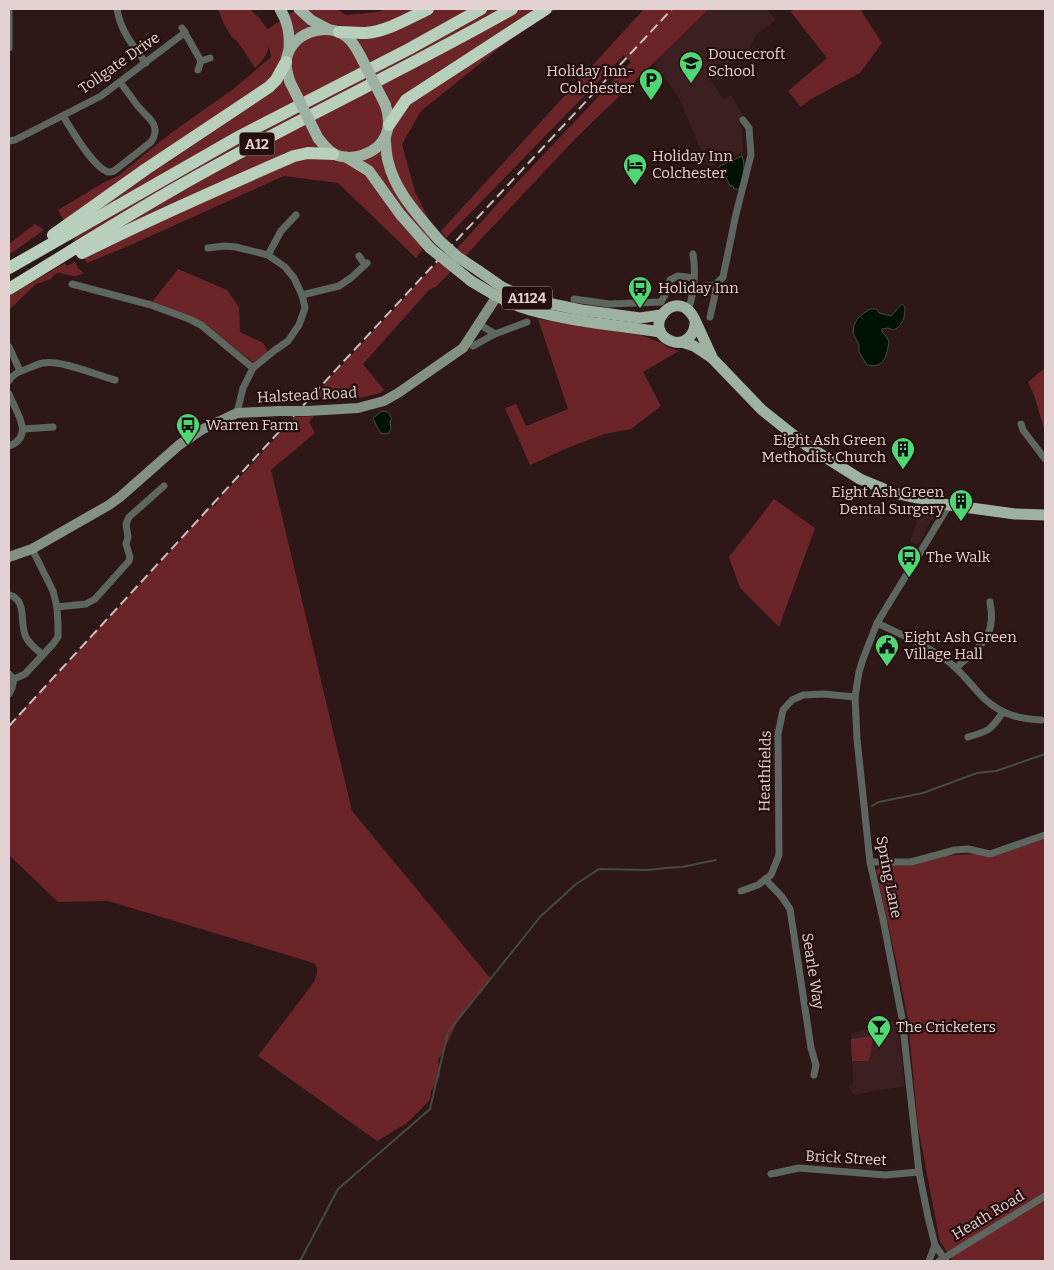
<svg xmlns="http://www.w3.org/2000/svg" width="1054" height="1270" font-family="Bitter,serif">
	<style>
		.built { fill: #3c1f20 }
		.green { fill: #6b2529 }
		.water { fill: #001203; stroke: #444c41 }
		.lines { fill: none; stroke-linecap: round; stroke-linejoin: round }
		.stream { stroke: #444c41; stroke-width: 2 }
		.street { stroke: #5e675f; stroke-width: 7 }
		.secondary { stroke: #829184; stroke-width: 10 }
		.primary { stroke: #9eb2a1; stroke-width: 11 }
		.highway { stroke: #b8cfbb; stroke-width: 12 }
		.rail { stroke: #cfbebd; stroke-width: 2; stroke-dasharray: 10 5; stroke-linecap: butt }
		.secondary-bridge { stroke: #829184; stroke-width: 10 }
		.primary-bridge { stroke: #9eb2a1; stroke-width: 11 }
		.labels { text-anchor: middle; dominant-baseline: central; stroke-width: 4.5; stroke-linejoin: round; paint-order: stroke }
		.shield { fill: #240e0e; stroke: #aa9796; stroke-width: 1 }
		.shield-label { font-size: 14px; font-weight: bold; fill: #e3d2d1 }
		.poi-label { font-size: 15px; fill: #e3d2d1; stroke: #240e0e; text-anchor: start }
		.street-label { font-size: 15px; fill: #e3d2d1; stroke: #240e0e }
	</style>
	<rect width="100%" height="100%" fill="#2e1717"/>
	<g class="built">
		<path d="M709 9H767L776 20 757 34 749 48 725 66 721 62 707 70V74L723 99 731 95 743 114 738 122 742 129 743 152 708 167 678 96 653 63Z"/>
		<path d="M914 504 933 507 936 511 918 545 910 542 917 521 912 519Z"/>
		<path d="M897 1020 905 1086 854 1095 848 1087 853 1082 851 1034Z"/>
	</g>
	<g class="green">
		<path d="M216 9H250L260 19 268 30V29L297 9H336L346 15 378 12 386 9H556L503 45 421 111 402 144 415 192 436 233 416 258 338 183 284 176 133 244 87 263 58 210 103 183 118 176 171 133 232 90 271 57 269 46C267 55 262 62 255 68L237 41 231 36 223 22 220 13Z"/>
		<path d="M644 9H709L574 140 437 286 429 290 363 364 384 390 380 393 352 400 309 401 438 262 442 265 512 188 631 62 624 55 446 238 441 231Z"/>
		<path d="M794 9H860L882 43 860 73 811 99 801 107 788 91 827 58 791 12Z"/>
		<path d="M35 224 44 230 9 255V244Z"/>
		<path d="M75 262 78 268 84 273C81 274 78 276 75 276 66 277 58 267 51 279L36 284 9 310V296L65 263 67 266Z"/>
		<path d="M178 269 227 290 239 307 240 332 263 343 268 352 255 364 205 324 152 302Z"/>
		<path d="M538 319 640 335 662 343 667 347 679 351 643 372 661 406 631 429 605 434 572 446 530 465 505 408 516 404 526 426 568 409Z"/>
		<path d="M1045 368V432L1034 395 1028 382Z"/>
		<path d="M314 416 309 422 315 433 271 470 352 811 491 979 460 1016 442 1054 438 1059 440 1076 431 1091 430 1100 407 1123 377 1141 258 1056 314 982C317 975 319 968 314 963L108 901 58 902 9 855V725L171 551 213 504 215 506 217 503 216 501 248 469 294 417Z"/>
		<path d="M774 499 815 528 779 627 740 588 729 557Z"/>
		<path d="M1045 839V1261H953L940 1242 918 1127 908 1020 896 960 876 870 880 866 915 865 940 856 973 854 991 857Z"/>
		<path d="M871 1036 873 1038 870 1057 868 1061H852L851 1039Z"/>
	</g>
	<g class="water">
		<path d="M742 156C746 166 743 179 739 189H734L733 186H730L726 177 718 175 715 176 713 175 720 166Z"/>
		<path d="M902 304 905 307C905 317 903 325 894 330L888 328 882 329V332L885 335 889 341C887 355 885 369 867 365L859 352V345L853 333 854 325 858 318 864 313 870 309H877L879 313 891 316Z"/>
		<path d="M382 411C388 411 390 415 392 419L390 421 391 428 389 433 382 434 377 427 373 418Z"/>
	</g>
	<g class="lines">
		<g class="stream">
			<path d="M872 806 879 802 923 793 977 773 996 771 1045 754"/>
			<path d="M300 1261 338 1189 430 1109 448 1032 540 917 576 884 599 869 647 870 666 868 682 867 716 860"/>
		</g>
		<g class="street">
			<path d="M117 9C120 30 133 46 146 63"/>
			<path d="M185 33 201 61 210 58"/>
			<path d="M9 48V9"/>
			<path d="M198 70 201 61"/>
			<path d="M63 116C71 129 92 165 106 171 109 173 110 172 114 171L151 142C163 124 146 117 137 105 131 97 126 90 120 82"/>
			<path d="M9 141 15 140 101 96 183 34 185 32 182 28"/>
			<path d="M208 248 224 246 236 247 268 255 285 267 294 278 302 295 305 308 299 325 288 341 275 350 253 368 243 388 237 413"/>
			<path d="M268 255 281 231 296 215"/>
			<path d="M359 256 365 265"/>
			<path d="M72 284 151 305 189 319 201 325 253 368"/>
			<path d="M694 288 715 285 723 277 736 214 751 155 749 128 743 120"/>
			<path d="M302 295 339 286 352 277 367 263"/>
			<path d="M574 299 609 304 661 302 665 295 670 280 678 276 694 278"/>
			<path d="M688 310C695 291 696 274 693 254"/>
			<path d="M710 317 716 290 715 285"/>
			<path d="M479 324 495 334 527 322"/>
			<path d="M473 346 495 334"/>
			<path d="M9 347 20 371"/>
			<path d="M9 381C12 375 18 372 24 370 30 368 37 364 43 363 62 360 96 375 115 380"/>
			<path d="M9 394C15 411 36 436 9 446"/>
			<path d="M1021 424 1023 430 1045 459"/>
			<path d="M23 429 53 427"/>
			<path d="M9 595C28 599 19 625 26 637 29 644 37 650 43 655"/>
			<path d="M57 607 86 604 95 599 129 561 130 557 126 544 128 537 126 524 129 517 164 486"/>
			<path d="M877 623C900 634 924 644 945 659 958 668 967 680 977 691 995 712 1015 719 1041 720"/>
			<path d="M957 667C980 646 997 637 990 602"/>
			<path d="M9 674 14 679 25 674 53 644 58 637V623L57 607 53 591 32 549"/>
			<path d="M9 694 12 688 14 679"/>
			<path d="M968 737C989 731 991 730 1003 712"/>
			<path d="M870 862H911L955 850 968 849 990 854 1045 835"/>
			<path d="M765 879 782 897 790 909 811 1048 816 1065 814 1075"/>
			<path d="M741 891 758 885 771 875 779 855 778 734 783 710 792 700 803 695 824 694 855 697"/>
			<path d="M771 1174 799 1168 885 1175 919 1172"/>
			<path d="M929 1261 935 1245"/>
			<path d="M939 1261 1045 1196"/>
			<path d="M946 1261 935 1245 928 1217 919 1172 902 1018 883 919 870 862 857 739 855 697 859 672 863 659 877 623 949 505"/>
		</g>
		<g class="secondary">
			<path d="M307 411 358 408 384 401 398 393 463 348 497 296"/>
			<path d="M9 557 32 549 109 505 120 497 179 445 201 430 237 413 279 411"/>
		</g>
		<g class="primary">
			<path d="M280 9C288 22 290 34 289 50"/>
			<path d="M299 9 311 20 328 29"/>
			<path d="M290 82C288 76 286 70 286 63 287 34 327 19 348 38 354 43 357 50 361 57"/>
			<path d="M385 137C386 145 386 154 388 161 395 192 419 216 439 240"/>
			<path d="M318 138C322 143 326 148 331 152 348 164 379 154 386 135 390 125 389 115 385 104"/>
			<path d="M346 157 369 171 400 214 430 248"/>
			<path d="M479 271 502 287 528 299 581 310 640 318 661 315"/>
			<path d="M471 281C489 292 509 304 530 310 573 322 617 325 660 332"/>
			<path d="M695 320C696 333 686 347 671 341 639 328 678 283 695 320L712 357"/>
			<path d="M682 342 694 346 712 358 762 410 806 445 860 479 894 493 949 505 1015 514 1045 515"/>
		</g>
		<g class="highway">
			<path d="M339 32C348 32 357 33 366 33 388 31 409 18 428 9"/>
			<path d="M389 125 406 100 546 9"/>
			<path d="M53 235 146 169 269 87 276 80 286 62"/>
			<path d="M82 253C151 218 223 187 294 156L308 153 333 154"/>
			<path d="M9 268 240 136 409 49 481 9"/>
			<path d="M9 289C66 254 123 218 181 185 289 123 403 71 512 9"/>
		</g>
		<path class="rail" d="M9 726 344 361 672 9"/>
		<path class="secondary-bridge" d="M279 411H307"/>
		<g class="primary-bridge">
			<path d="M361 57 385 104"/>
			<path d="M290 82 318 138"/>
			<path d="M439 240 458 257 479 271"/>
			<path d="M430 248 471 281"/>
		</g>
	</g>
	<defs>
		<g id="school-pin" transform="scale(1.25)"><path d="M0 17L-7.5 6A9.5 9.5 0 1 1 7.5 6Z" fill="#50d674" stroke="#240e0e"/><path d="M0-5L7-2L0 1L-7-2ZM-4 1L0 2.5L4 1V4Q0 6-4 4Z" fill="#111"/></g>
		<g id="parking-pin" transform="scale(1.25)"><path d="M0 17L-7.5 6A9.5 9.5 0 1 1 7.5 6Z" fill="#50d674" stroke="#240e0e"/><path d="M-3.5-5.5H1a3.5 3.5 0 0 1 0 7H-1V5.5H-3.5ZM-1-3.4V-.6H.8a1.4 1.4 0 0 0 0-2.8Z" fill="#111"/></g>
		<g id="hotel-pin" transform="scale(1.25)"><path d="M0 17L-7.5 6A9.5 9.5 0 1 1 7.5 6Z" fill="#50d674" stroke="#240e0e"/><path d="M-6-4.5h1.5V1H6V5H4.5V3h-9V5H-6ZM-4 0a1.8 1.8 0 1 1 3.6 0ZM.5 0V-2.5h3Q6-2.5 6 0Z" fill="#111"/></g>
		<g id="bus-pin" transform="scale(1.25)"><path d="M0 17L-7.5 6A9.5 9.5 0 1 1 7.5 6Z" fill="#50d674" stroke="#240e0e"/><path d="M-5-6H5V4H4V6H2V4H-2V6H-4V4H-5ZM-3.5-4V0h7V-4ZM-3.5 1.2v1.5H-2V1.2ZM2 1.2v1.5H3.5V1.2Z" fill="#111"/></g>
		<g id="building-pin" transform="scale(1.25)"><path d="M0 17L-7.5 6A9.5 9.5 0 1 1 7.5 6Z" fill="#50d674" stroke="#240e0e"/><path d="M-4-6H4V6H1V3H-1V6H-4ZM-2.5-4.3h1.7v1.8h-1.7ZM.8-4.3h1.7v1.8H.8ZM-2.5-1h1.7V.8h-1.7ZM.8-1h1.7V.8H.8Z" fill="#111"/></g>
		<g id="civic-pin" transform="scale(1.25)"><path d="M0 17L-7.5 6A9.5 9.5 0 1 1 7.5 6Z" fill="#50d674" stroke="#240e0e"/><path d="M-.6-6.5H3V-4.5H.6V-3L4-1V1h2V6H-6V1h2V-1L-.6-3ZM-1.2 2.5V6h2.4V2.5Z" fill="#111"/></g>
		<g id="bar-pin" transform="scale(1.25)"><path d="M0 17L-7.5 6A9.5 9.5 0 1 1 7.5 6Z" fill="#50d674" stroke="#240e0e"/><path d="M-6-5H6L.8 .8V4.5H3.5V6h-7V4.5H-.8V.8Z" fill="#111"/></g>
	</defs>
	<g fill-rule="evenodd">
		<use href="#school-pin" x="691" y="63"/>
		<use href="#parking-pin" x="651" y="80"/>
		<use href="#hotel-pin" x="635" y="165"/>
		<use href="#bus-pin" x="640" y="288"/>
		<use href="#bus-pin" x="188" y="425"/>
		<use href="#building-pin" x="903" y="449"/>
		<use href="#building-pin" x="961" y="501"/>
		<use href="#bus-pin" x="909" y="557"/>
		<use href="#civic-pin" x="887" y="646"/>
		<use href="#bar-pin" x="879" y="1027"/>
	</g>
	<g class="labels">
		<g class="shield">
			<rect x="239.5" y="132.5" width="35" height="23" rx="4"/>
			<rect x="502" y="286.5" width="50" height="23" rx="4"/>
		</g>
		<g class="shield-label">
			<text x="257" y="144">A12</text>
			<text x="527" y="298">A1124</text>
		</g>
		<g class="poi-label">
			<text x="708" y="54">Doucecroft<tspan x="708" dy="17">School</tspan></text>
			<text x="634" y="71" text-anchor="end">Holiday Inn-<tspan x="634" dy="17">Colchester</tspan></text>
			<text x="652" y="156">Holiday Inn<tspan x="652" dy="17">Colchester</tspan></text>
			<text x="658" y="288">Holiday Inn</text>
			<text x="206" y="425">Warren Farm</text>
			<text x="886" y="440" text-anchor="end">Eight Ash Green<tspan x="886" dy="17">Methodist Church</tspan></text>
			<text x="944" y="492" text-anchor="end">Eight Ash Green<tspan x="944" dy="17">Dental Surgery</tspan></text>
			<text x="926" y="557">The Walk</text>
			<text x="904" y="637">Eight Ash Green<tspan x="904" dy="17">Village Hall</tspan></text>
			<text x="896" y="1027">The Cricketers</text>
		</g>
		<g class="street-label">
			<text transform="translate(119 63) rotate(-35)">Tollgate Drive</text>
			<text transform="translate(307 395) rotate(-3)">Halstead Road</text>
			<text transform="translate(765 771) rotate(-89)">Heathfields</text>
			<text transform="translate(889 877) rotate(79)">Spring Lane</text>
			<text transform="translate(813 971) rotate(81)">Searle Way</text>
			<text transform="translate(846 1158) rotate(3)">Brick Street</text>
			<text transform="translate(988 1215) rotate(-31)">Heath Road</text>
		</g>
	</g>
	<rect width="1054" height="1270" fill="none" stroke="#e3d2d1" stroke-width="20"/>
</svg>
